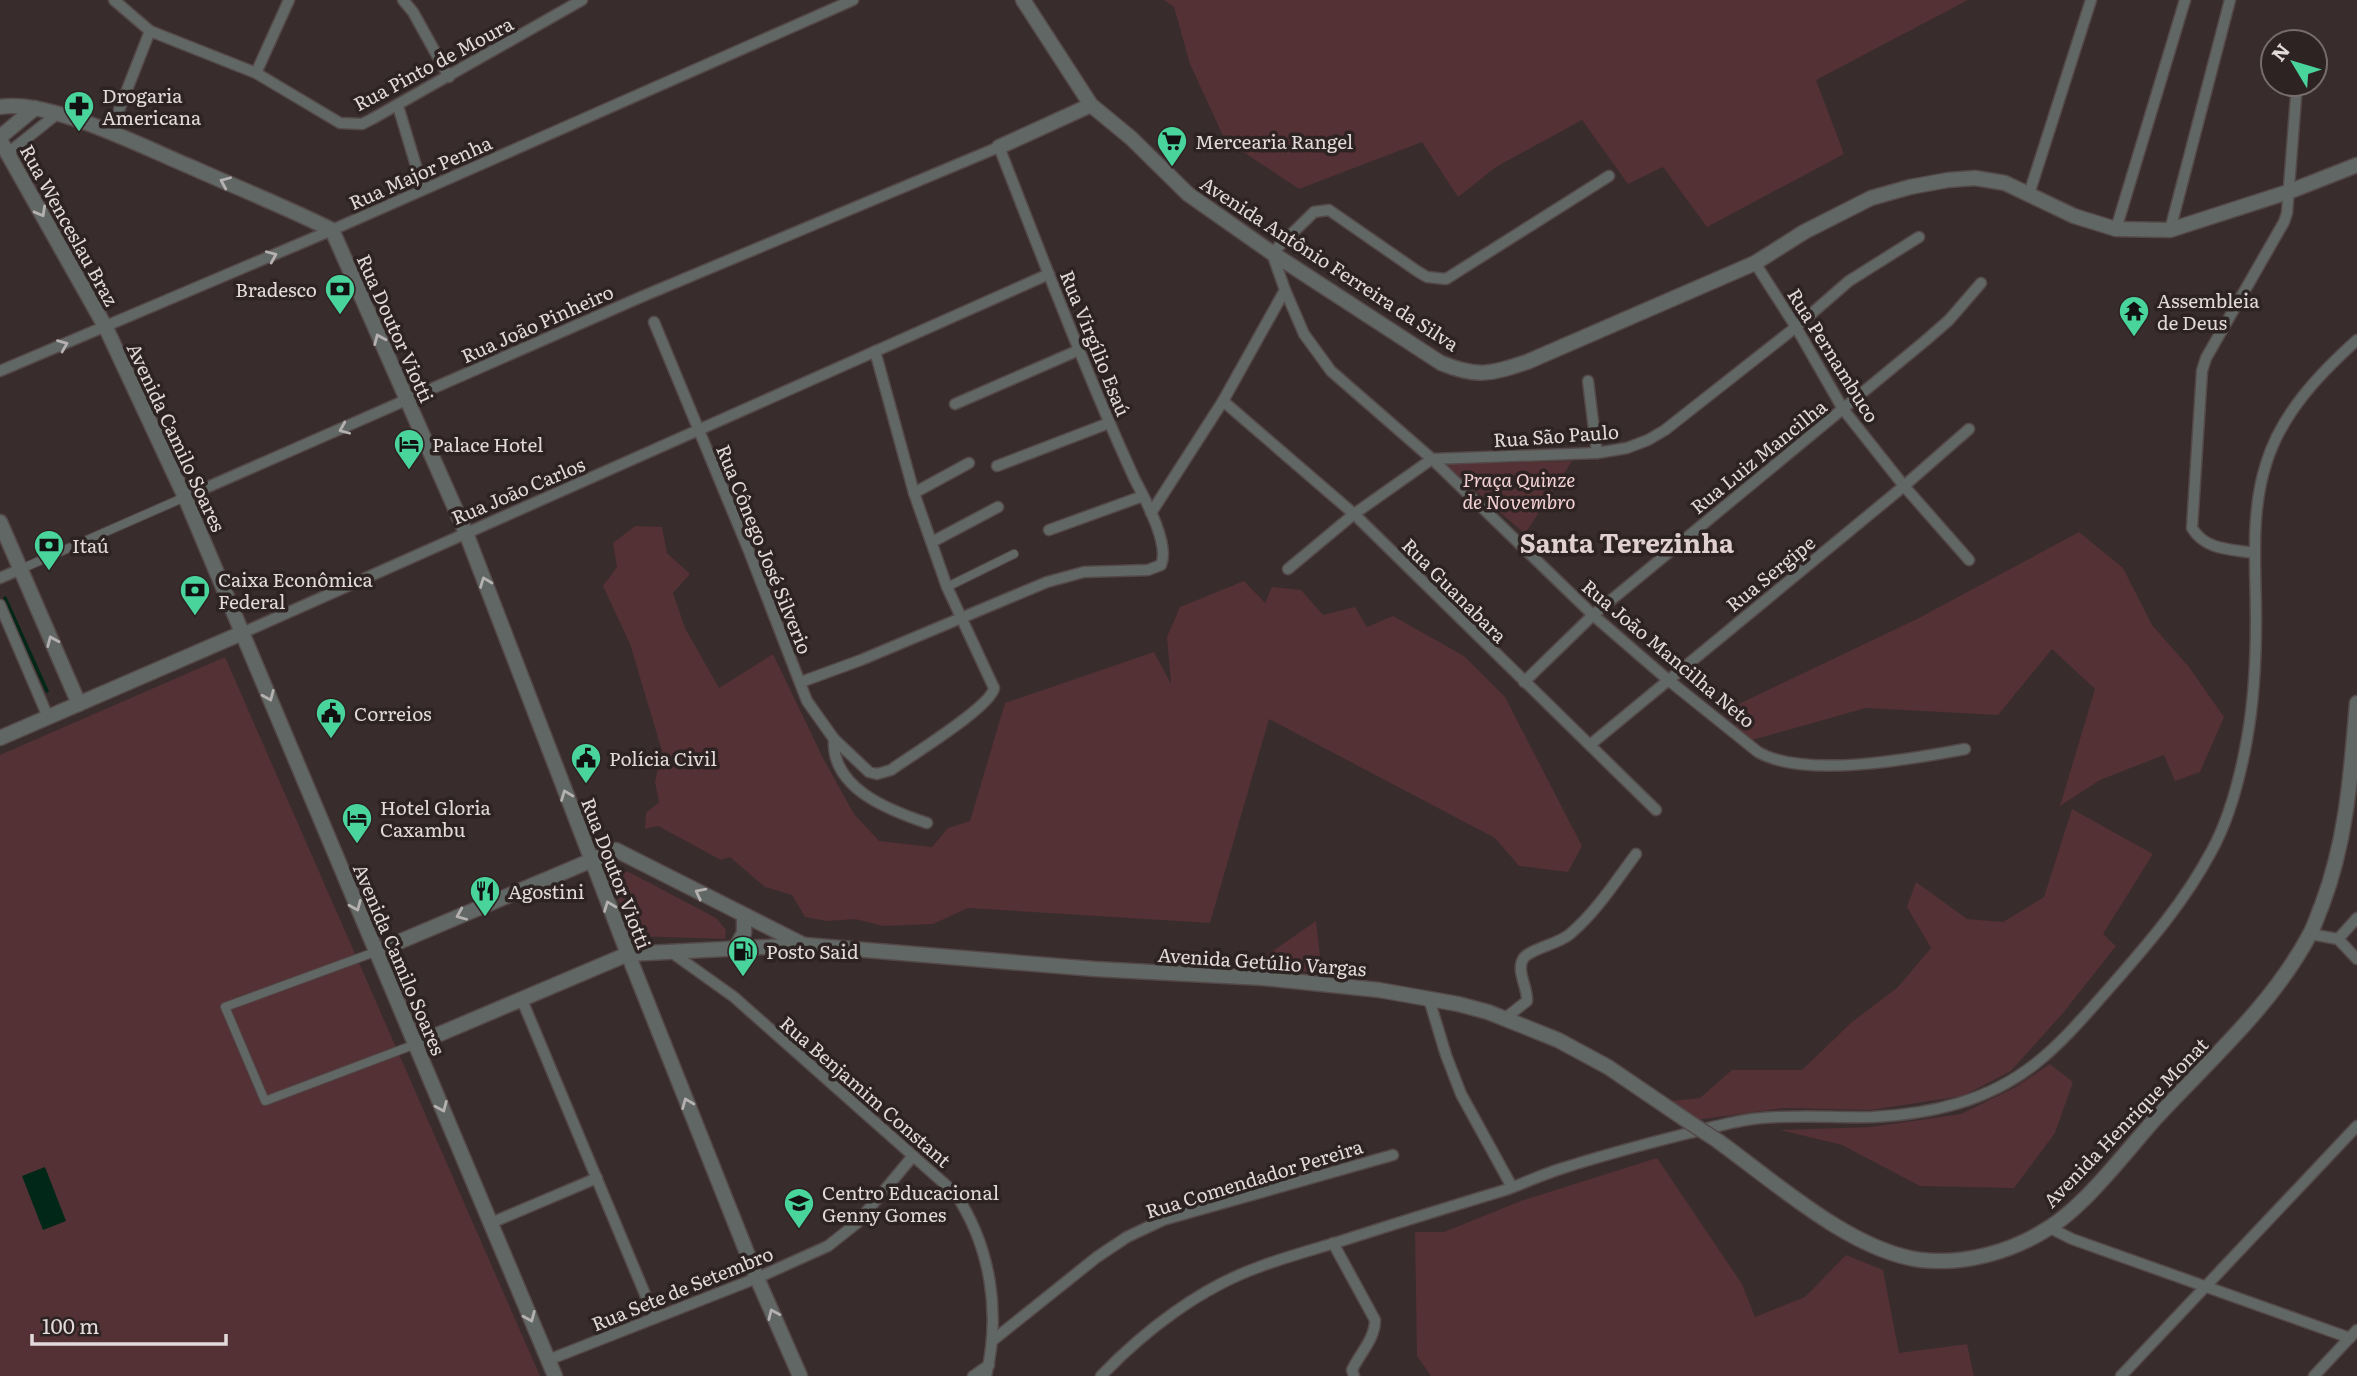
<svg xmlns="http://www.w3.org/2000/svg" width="2357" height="1376" font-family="Literata,serif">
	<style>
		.green { fill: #533134 }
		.water { fill: #002718 }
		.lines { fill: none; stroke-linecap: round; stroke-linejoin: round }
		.stream { stroke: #002718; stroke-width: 3.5 }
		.pedestrian-casing { stroke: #544849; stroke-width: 10 }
		.minor-casing { stroke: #544849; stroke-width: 13 }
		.tertiary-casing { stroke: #544849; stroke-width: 17 }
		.pedestrian { stroke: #616764; stroke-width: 8 }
		.minor { stroke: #616764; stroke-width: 10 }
		.tertiary { stroke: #616764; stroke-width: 14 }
		.tertiary-bridge-casing { stroke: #544849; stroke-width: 17; stroke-linecap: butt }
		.tertiary-bridge { stroke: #616764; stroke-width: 14 }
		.oneway { stroke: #b5b1b1 }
		.labels { text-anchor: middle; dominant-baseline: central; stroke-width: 7; stroke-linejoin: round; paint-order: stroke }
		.street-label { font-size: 19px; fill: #e2d9da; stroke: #2e2323 }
		.poi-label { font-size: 19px; fill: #e2d9da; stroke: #2e2323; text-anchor: start }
		.park-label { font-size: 19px; font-style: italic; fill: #f4d2d3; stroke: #2e2323 }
		.district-label { font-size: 26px; font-weight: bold; fill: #dfcfcf; stroke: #2e2323 }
	</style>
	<rect width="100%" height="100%" fill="#392c2d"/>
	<g class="green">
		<path d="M1164 0H1968L1816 80 1844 154 1707 227 1663 167 1628 184 1582 120 1496 167 1458 197 1422 142 1299 189 1225 140 1190 64 1174 7Z"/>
		<path d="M1572 461 1525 534 1445 464Z"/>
		<path d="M635 526 662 527 667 553 690 574 673 593 685 628 719 688 773 654 824 760 854 814 879 841 932 847 948 828 970 821 1005 703 1154 652 1171 684 1167 637 1180 607 1244 581 1265 603 1272 587 1301 590 1323 615 1355 607 1367 627 1393 616 1464 656 1505 697 1582 846 1568 872 1519 866 1495 838 1269 719 1210 923 968 908 933 924 883 926 855 919 827 921 805 917 792 895 765 887 730 857 721 860 658 826 645 829 646 813 659 802 655 782 662 751 630 644 603 586 617 567 613 543Z"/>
		<path d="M2079 532 2123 568 2152 625 2189 667 2224 717 2200 772 2175 781 2164 755 2100 780 2060 806 2095 689 2052 649 1998 715 1866 708 1752 740 1722 712 1919 618Z"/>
		<path d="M225 657 540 1376H0V755Z"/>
		<path d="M2072 809 2153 854 2103 934 2116 946 2063 1013 2011 1071 1963 1096 1871 1110 1783 1108 1696 1120 1672 1101 1700 1098 1732 1070H1802L1852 1022 1898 987 1931 948 1907 907 1916 882 1967 919 2003 922 2044 897Z"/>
		<path d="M615 870 629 872 716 918 726 930 725 939 634 936 610 882V875Z"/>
		<path d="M1316 921 1322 973 1250 967Z"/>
		<path d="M2050 1064 2073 1082 2055 1133 2014 1188 1920 1186 1842 1145 1780 1130 1871 1127 1961 1114 2014 1088Z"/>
		<path d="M1657 1158 1742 1284 1755 1317 1805 1297 1846 1255 1883 1270 1899 1353 1967 1344 1974 1376H1431L1417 1356 1415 1232H1444L1521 1201Z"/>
	</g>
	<path class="water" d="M45 1167 66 1221 43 1230 22 1176Z"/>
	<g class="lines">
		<path class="stream" d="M5 598 47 691"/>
		<g class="pedestrian-casing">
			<g id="pedestrian">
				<path d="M21 569 185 497"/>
				<path d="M947 587 1014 554"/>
				<path d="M375 952 225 1007 265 1101 416 1044"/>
			</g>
		</g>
		<g class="minor-casing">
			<g id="minor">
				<path d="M114 0 150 31 256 73 340 123 362 124 372 119 582 0"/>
				<path d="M403 0 413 12 449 77"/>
				<path d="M256 73 289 0"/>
				<path d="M398 106 423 189"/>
				<path d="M110 133 150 31"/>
				<path d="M8 153 57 114"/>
				<path d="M1609 176 1446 279 1427 277 1417 271 1329 210 1314 212 1272 253 1285 290 1304 334 1331 371 1432 459 1593 615 1667 679 1758 752C1805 779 1912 759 1965 749"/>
				<path d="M2029 194 2091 0"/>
				<path d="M2116 229 2185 0"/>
				<path d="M2170 230 2230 0"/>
				<path d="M1755 263 1796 327 1843 409 1904 486 1969 560"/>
				<path d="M654 322 749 551 807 701 834 739 869 772 877 774 891 770C910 756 991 707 994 688L947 587 914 493 875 351"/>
				<path d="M0 371 332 230 853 0"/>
				<path d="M1588 381 1597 453"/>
				<path d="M1223 401 1354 514 1656 810"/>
				<path d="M955 404 1079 350"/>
				<path d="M997 466 1109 423"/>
				<path d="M914 493 969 463"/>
				<path d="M185 497 641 297 999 147C1043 259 1085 371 1135 480 1145 499 1170 544 1161 565L1148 570 1084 572 1047 582 861 660 801 682"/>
				<path d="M1151 513 1223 401 1285 290"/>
				<path d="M1049 530 1143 496"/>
				<path d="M932 542 998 507"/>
				<path d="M2254 553C2230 549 2205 550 2192 528L2202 371 2206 358 2284 222 2287 213 2297 84"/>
				<path d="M1288 569 1354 514 1432 459 1597 453 1627 448 1648 440 1665 430 1796 327 1849 281 1919 237"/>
				<path d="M0 578 21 569"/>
				<path d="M0 605 48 717"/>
				<path d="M242 633 1049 274"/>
				<path d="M1524 682 1593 615 1925 341 1949 320 1981 283"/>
				<path d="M834 739C831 788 888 810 927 823"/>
				<path d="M1591 744 1904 486 1969 429"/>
				<path d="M2310 934 2338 939 2357 959"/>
				<path d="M2338 939 2357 918"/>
				<path d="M671 952 734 997 955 1193C991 1247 1001 1313 986 1376"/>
				<path d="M1429 999 1446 1055 1461 1094 1512 1187"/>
				<path d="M522 1000 655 1318"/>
				<path d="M1504 1019 1527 1001C1528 988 1516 971 1523 959 1529 949 1559 944 1570 934 1596 912 1616 881 1636 854"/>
				<path d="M491 1223 597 1178"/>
				<path d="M2050 1228 2072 1239 2350 1338"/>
				<path d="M1333 1243 1375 1320C1375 1339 1360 1353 1352 1370L1354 1376"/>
				<path d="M992 1341 1097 1257 1127 1237 1163 1220 1393 1155"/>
				<path d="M548 1360 757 1278 828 1246 857 1223 913 1156"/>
				<path d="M973 1376 989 1365"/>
				<path d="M1101 1376C1144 1331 1200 1288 1259 1267 1285 1257 1312 1250 1338 1242 1394 1224 1449 1207 1505 1190 1522 1184 1539 1176 1557 1170 1600 1156 1645 1144 1689 1133 1710 1128 1731 1122 1752 1119 1792 1114 1832 1118 1872 1117 1932 1114 1988 1101 2035 1064 2064 1041 2088 1012 2112 985 2148 944 2185 901 2211 852 2230 818 2240 778 2247 739 2254 700 2256 659 2256 620 2256 568 2250 514 2266 464 2281 414 2319 374 2357 340"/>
				<path d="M2121 1376 2357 1126"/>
				<path d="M2314 1376 2357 1330"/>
			</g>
		</g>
		<g class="tertiary-casing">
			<g id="tertiary">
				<path d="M1023 0 1091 105 1131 138 1188 194 1272 253 1441 363C1478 378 1490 374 1527 362L1755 263 1804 232 1871 198 1910 187 1948 180 1975 178 2005 183 2074 216 2116 229 2170 230 2288 192 2357 165"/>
				<path d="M0 107C48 98 145 148 191 167 238 188 286 207 332 230L466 533 628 954 757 1278 800 1376"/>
				<path d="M0 137 35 108"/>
				<path d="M0 140 106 328 185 497 555 1376"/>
				<path d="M999 147 1091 105"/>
				<path d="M0 522 79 704"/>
				<path d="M0 738 242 633"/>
				<path d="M735 949 744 933V915"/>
				<path d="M375 952 616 850 804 945"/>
				<path d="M416 1044 628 954 805 945 1095 969 1263 978 1379 990 1458 1004 1488 1012 1558 1040 1608 1067 1686 1120"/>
				<path d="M1718 1141C1775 1182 1851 1251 1921 1260 1964 1265 2011 1252 2047 1229 2084 1207 2125 1153 2154 1120 2208 1061 2272 1006 2310 934 2315 925 2318 914 2322 905 2347 839 2351 772 2357 703"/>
			</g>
		</g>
		<use href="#pedestrian" class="pedestrian"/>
		<use href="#minor" class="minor"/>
		<use href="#tertiary" class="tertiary"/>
		<g class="tertiary-bridge-casing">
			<path id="tertiary-bridge" d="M1686 1120 1718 1141"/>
		</g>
		<use href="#tertiary-bridge" class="tertiary-bridge"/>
	</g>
	<defs><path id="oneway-chevron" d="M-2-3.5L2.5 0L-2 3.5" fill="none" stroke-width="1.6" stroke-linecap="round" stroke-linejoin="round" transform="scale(1.75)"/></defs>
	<g class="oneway">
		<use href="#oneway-chevron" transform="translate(225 182) rotate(-157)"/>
		<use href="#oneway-chevron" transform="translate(41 212) rotate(61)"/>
		<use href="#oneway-chevron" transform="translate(272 256) rotate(-23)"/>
		<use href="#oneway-chevron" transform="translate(379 339) rotate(-113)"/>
		<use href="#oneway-chevron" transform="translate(63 345) rotate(-22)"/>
		<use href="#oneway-chevron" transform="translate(344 429) rotate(157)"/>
		<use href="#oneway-chevron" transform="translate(485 582) rotate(-111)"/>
		<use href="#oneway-chevron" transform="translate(52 641) rotate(-113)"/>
		<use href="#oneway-chevron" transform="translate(269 696) rotate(67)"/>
		<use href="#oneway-chevron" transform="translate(566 795) rotate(-111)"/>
		<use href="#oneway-chevron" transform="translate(700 893) rotate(-153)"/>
		<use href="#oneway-chevron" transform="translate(356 906) rotate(67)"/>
		<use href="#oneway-chevron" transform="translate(609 906) rotate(-111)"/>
		<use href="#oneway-chevron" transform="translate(461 915) rotate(157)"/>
		<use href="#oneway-chevron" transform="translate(687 1103) rotate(-112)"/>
		<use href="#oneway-chevron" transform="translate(442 1107) rotate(67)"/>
		<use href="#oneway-chevron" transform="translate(773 1314) rotate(-114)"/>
		<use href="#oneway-chevron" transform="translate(530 1317) rotate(67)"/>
	</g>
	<defs>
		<g id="pharmacy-pin" transform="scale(1.575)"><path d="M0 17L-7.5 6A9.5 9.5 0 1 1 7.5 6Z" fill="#49d49c" stroke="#2e2323"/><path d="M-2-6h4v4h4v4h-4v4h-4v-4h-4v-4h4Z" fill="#111"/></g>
		<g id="supermarket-pin" transform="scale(1.575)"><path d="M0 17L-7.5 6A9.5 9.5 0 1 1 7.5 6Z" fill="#49d49c" stroke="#2e2323"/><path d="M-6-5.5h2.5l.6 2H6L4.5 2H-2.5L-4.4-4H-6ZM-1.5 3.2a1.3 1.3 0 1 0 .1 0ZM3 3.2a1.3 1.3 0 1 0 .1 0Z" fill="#111"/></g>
		<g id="bank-pin" transform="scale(1.575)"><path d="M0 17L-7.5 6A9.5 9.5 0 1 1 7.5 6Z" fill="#49d49c" stroke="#2e2323"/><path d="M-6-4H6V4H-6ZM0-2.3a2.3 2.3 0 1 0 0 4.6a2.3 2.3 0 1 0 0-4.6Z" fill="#111"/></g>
		<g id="temple-pin" transform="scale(1.575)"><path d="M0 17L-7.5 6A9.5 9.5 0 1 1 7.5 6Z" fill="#49d49c" stroke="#2e2323"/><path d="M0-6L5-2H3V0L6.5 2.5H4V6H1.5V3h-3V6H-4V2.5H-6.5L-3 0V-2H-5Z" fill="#111"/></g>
		<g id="hotel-pin" transform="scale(1.575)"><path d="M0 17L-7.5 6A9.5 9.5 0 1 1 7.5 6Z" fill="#49d49c" stroke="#2e2323"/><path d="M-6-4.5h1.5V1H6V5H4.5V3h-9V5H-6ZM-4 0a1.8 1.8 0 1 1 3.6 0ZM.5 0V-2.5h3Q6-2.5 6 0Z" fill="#111"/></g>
		<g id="civic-pin" transform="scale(1.575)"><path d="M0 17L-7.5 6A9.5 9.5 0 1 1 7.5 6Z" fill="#49d49c" stroke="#2e2323"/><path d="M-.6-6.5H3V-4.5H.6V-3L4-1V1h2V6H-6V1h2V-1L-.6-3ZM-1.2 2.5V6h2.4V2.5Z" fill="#111"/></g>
		<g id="restaurant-pin" transform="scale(1.575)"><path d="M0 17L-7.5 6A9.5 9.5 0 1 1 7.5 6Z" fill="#49d49c" stroke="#2e2323"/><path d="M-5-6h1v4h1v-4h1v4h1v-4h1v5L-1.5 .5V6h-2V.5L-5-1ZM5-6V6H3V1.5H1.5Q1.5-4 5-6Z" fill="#111"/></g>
		<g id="fuel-pin" transform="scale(1.575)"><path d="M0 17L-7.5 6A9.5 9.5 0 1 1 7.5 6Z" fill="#49d49c" stroke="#2e2323"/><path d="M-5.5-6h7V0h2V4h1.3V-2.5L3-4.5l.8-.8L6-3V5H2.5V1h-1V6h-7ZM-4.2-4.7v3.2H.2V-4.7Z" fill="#111"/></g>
		<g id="school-pin" transform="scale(1.575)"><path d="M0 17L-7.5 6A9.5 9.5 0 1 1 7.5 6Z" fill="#49d49c" stroke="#2e2323"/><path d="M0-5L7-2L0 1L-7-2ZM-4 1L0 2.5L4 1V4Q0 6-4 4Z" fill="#111"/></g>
	</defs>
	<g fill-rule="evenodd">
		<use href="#pharmacy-pin" x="79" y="106"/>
		<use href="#supermarket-pin" x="1172" y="141"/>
		<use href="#bank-pin" x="340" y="289"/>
		<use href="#temple-pin" x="2134" y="311"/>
		<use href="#hotel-pin" x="409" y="444"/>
		<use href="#bank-pin" x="49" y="545"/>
		<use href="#bank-pin" x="195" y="590"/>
		<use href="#civic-pin" x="331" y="713"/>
		<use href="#civic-pin" x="586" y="758"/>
		<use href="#hotel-pin" x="357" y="818"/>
		<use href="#restaurant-pin" x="485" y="891"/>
		<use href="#fuel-pin" x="743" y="951"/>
		<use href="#school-pin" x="799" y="1203"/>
	</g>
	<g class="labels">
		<g class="street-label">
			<text transform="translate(433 63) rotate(-28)">Rua Pinto de Moura</text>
			<text transform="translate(420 172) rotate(-24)">Rua Major Penha</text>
			<text transform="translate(70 225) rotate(61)">Rua Wenceslau Braz</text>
			<text transform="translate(1330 263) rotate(33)">Avenida Antônio Ferreira da Silva</text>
			<text transform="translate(537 323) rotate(-24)">Rua João Pinheiro</text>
			<text transform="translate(396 328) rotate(66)">Rua Doutor Viotti</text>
			<text transform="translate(1096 343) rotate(68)">Rua Virgílio Esaú</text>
			<text transform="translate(1834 355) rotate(58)">Rua Pernambuco</text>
			<text transform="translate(1556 435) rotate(-4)">Rua São Paulo</text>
			<text transform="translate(177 437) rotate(65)">Avenida Camilo Soares</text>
			<text transform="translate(1758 456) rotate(-39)">Rua Luiz Mancilha</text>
			<text transform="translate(518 490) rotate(-23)">Rua João Carlos</text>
			<text transform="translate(765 549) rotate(68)">Rua Cônego José Silverio</text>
			<text transform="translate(1770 573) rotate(-39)">Rua Sergipe</text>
			<text transform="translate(1455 590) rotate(45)">Rua Guanabara</text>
			<text transform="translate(1669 653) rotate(40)">Rua João Mancilha Neto</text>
			<text transform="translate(617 873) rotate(69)">Rua Doutor Viotti</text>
			<text transform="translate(400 959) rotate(67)">Avenida Camilo Soares</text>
			<text transform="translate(1262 961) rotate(4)">Avenida Getúlio Vargas</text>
			<text transform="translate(866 1091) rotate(41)">Rua Benjamim Constant</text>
			<text transform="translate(2125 1122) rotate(-46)">Avenida Henrique Monat</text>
			<text transform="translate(1254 1178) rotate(-17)">Rua Comendador Pereira</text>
			<text transform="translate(682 1288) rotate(-22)">Rua Sete de Setembro</text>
		</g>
		<g class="poi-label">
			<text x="102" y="95">Drogaria<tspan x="102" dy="22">Americana</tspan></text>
			<text x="1195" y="141">Mercearia Rangel</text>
			<text x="317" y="289" text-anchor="end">Bradesco</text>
			<text x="2157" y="300">Assembleia<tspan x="2157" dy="22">de Deus</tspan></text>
			<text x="432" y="444">Palace Hotel</text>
			<text x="72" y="545">Itaú</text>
			<text x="218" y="579">Caixa Econômica<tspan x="218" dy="22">Federal</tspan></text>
			<text x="354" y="713">Correios</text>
			<text x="609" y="758">Polícia Civil</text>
			<text x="380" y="807">Hotel Gloria<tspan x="380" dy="22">Caxambu</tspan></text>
			<text x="508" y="891">Agostini</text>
			<text x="766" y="951">Posto Said</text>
			<text x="822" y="1192">Centro Educacional<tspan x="822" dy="22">Genny Gomes</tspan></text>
		</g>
		<g class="park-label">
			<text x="1519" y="479">Praça Quinze<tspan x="1519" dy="22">de Novembro</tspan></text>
		</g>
		<g class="district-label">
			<text x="1627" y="541">Santa Terezinha</text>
		</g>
	</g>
	<g transform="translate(2294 63) rotate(308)"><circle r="33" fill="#2e2323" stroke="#766c6c" stroke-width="2"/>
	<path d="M0-5L12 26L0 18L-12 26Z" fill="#49d49c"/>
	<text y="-10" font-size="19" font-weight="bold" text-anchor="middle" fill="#e2d9da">N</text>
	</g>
	<path d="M32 1334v10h194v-10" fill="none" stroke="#e2d9da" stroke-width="3.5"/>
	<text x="42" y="1334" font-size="21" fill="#e2d9da" stroke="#2e2323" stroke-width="5" paint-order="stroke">100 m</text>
</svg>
